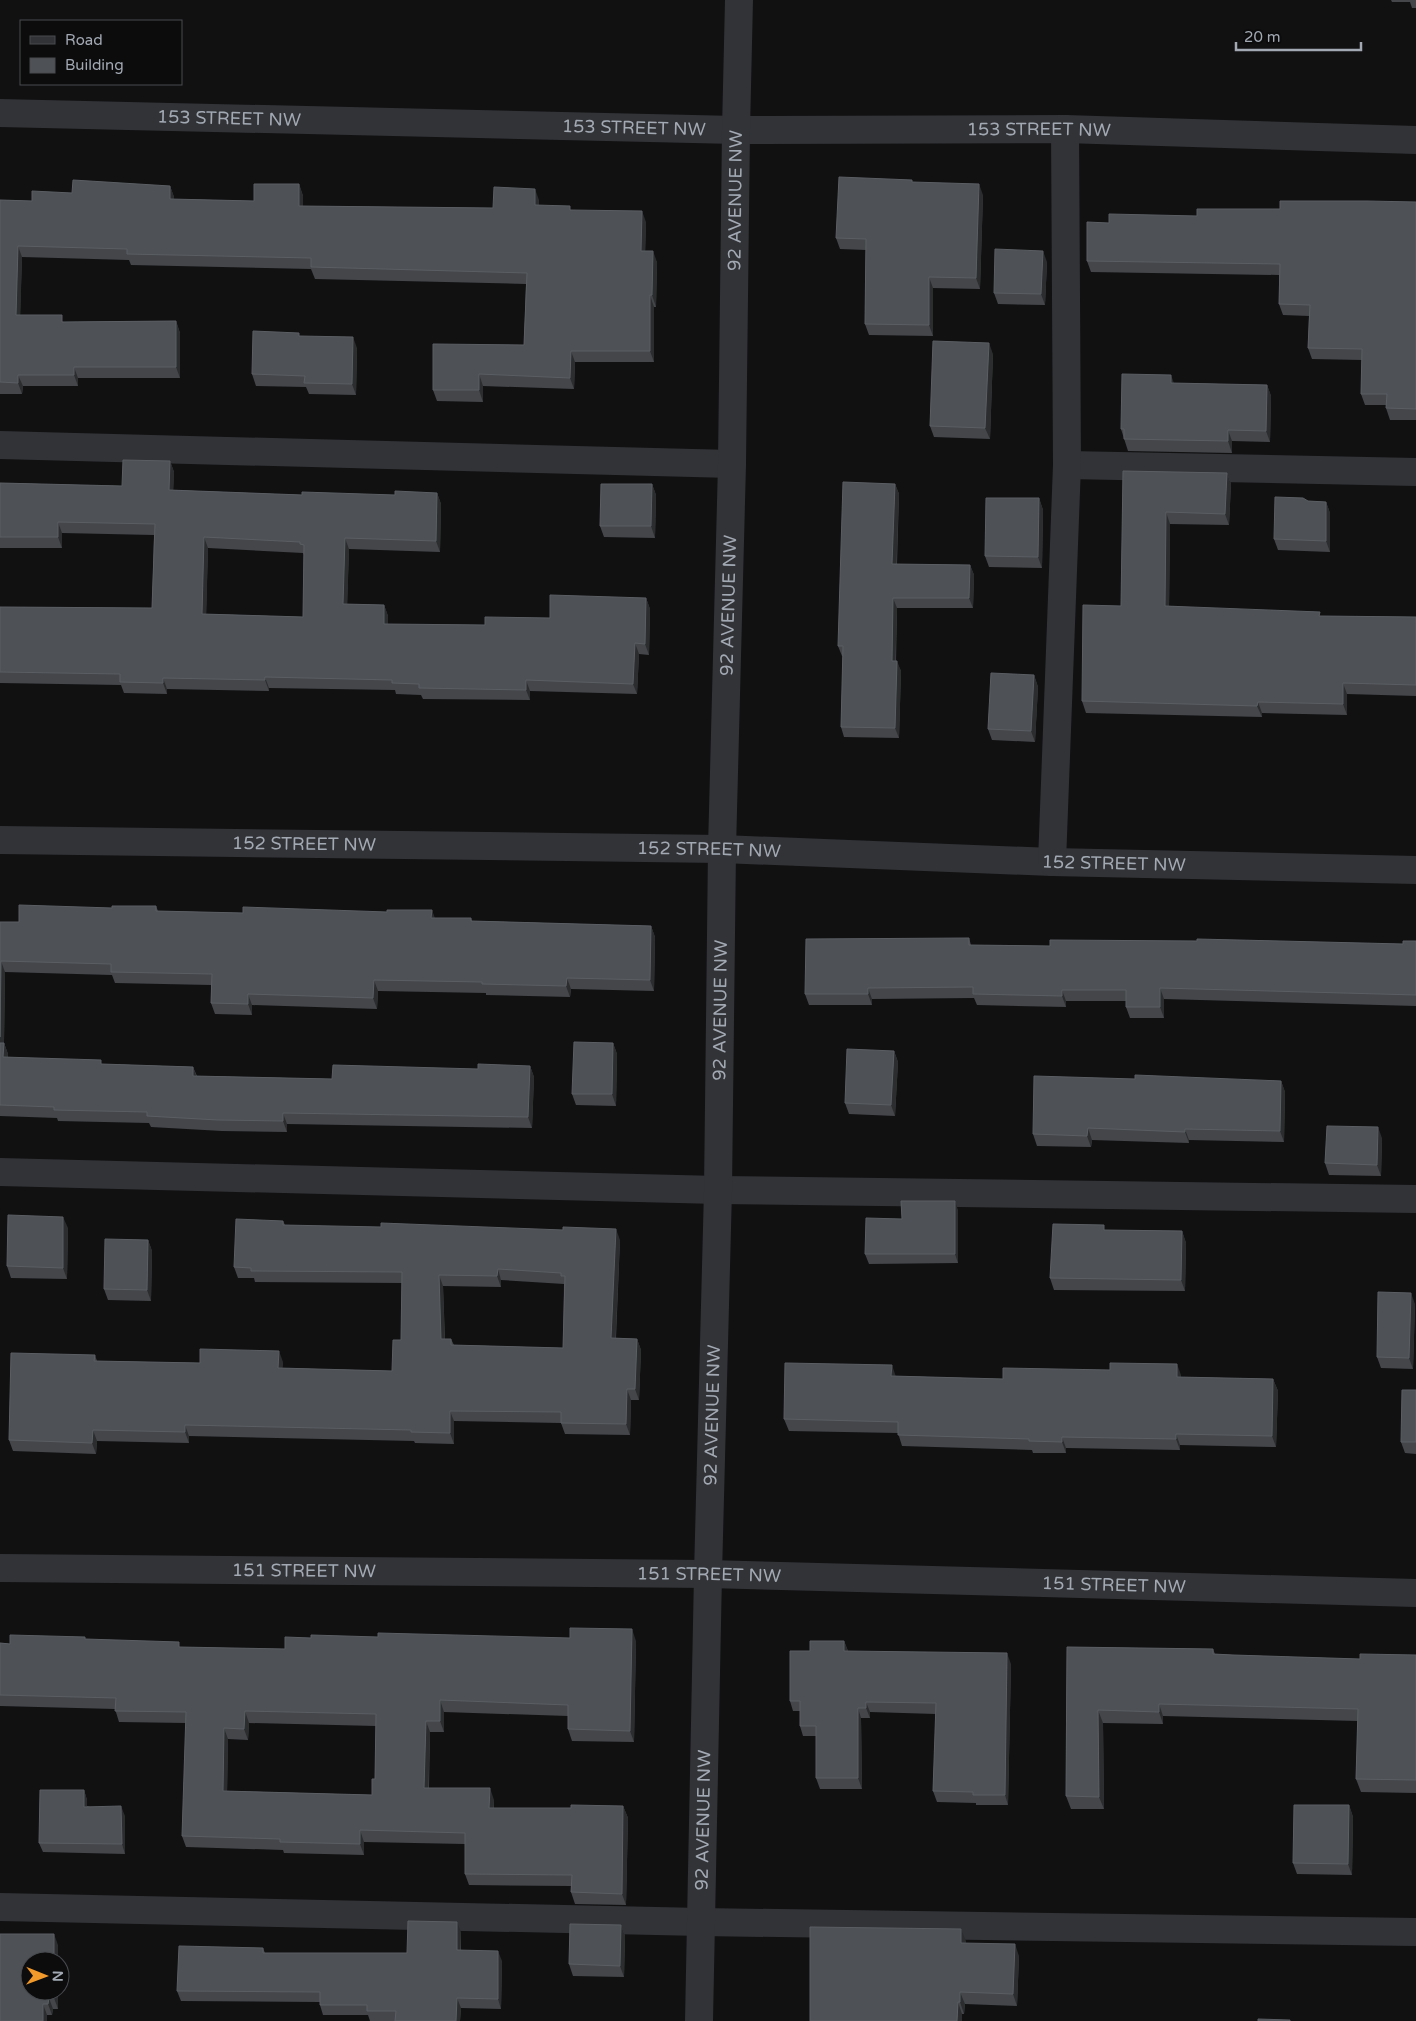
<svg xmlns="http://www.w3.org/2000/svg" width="1416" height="2021" font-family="'Varela Round',sans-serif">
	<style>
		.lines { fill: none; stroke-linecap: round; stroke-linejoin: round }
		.minor { stroke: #323337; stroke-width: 28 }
		.wall { fill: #44464a; fill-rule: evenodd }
		.shaded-wall { fill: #2b2d2f }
		.building { fill: #4e5155; stroke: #5b5f64; fill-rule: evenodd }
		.labels { text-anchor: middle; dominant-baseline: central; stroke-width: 4.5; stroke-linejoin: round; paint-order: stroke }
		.street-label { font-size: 18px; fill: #a2a9b3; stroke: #0c0c0d }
	</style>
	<rect width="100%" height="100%" fill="#111112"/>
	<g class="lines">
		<g class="minor">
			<path id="s1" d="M0 113 736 130 1065 129 1416 140"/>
			<path d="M0 445 732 464"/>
			<path d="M1067 465 1416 472"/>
			<path id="s2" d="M0 840 722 849 1052 862 1416 870"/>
			<path d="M1052 862 1067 465 1065 129"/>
			<path d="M0 1172 718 1190 1416 1199"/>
			<path id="s3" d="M0 1568 708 1574 1416 1593"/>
			<path d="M0 1907 701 1922 1416 1932"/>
			<path id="s4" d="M699 2021 708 1574 718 1190 722 849 732 464 736 130 739 0"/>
		</g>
	</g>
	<g class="wall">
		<path d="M1391 0H1416V8H1412L1410 2H1392Z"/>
		<path d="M913 182 983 195 980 289 933 288V336L869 335 865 324 866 250 840 249 836 238Z"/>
		<path d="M299 184 303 196V206L493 208 539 200V205L571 210 646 222 645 251 657 262 656 307H654V362H575L574 389 483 386V402L437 401 433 390 524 345 526 284 315 279 311 269 131 265 129 260 22 257 20 315 64 322 176 321 180 333V378H78V386H23L22 394H0V200L32 201 72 193 170 186 174 197V199L254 201Z"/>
		<path d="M1416 202V420H1390L1386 408V405H1365L1361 394 1362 360 1312 359 1308 348 1309 316 1283 315 1279 304V275L1091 272 1087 261 1109 223 1280 209Z"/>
		<path d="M1047 262 1045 305 998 304 994 293Z"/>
		<path d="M300 336 357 348 356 395 309 394 306 387 256 386 252 374Z"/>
		<path d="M993 354 990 439 934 437 930 426Z"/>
		<path d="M1174 383 1267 385 1271 396 1270 442 1232 441V453L1128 451 1121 429Z"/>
		<path d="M170 461 174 472 173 490 302 495H395L437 493 441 504 440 552 349 549 347 604 384 605 388 616V624L485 625 550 618 646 598 650 609 649 655 639 654 637 694 530 691V700L423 699 421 695 396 694 395 690 269 688V691L167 689V694L124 693 121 685 0 683V607L152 608 154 535 62 533V548H0V483L122 486ZM208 548 303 553 304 555 303 617 206 614Z"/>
		<path d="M1123 471 1227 473 1231 484 1229 525 1170 524 1169 606 1321 616 1416 617V696L1347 694V715L1262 713V717L1086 713 1082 701 1121 606Z"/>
		<path d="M652 484 656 495 655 538 604 537 600 526Z"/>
		<path d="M895 484 899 494 897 564 970 565 974 575 973 608H897L896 661 901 671 899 738 844 737 841 727 843 656H842L838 646Z"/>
		<path d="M1039 498 1043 510 1042 568 989 567 985 556Z"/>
		<path d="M1308 501 1326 502 1330 513V552L1278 550 1274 539Z"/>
		<path d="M1034 675 1038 687 1035 742 992 740 988 729Z"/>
		<path d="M156 906 158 911 243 913 387 912 432 910 434 918H471L472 921 651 926 655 937 654 991 571 989 570 997 486 995V993L378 991 377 1009 252 1005V1015L215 1014 211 1003V985L115 983 112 975 5 972 4 1043 8 1054V1057L103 1064 193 1067 197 1076 332 1079 478 1069 530 1066 534 1077 532 1128 287 1124V1132L222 1131 151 1127 149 1123 58 1121 57 1118 0 1116V922H19L112 908Z"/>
		<path d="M969 938 971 945 1050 946 1403 944 1416 941V1006L1164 999V1018H1130L1126 1007V1001H1066V1007L977 1005 974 998 872 999V1005H809L805 994Z"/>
		<path d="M613 1043 617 1054 616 1106 576 1105 572 1094Z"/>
		<path d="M894 1051 898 1062 895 1116 849 1114 845 1103Z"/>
		<path d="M1135 1079 1281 1081 1285 1092 1284 1142 1189 1140V1143L1092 1140 1091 1147 1037 1146 1033 1134Z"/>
		<path d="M1382 1138 1381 1176 1329 1175 1325 1163Z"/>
		<path d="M958 1210V1263L869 1264 865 1254 902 1219Z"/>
		<path d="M283 1221 285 1225 620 1240 616 1338 637 1339 641 1350 639 1400H631L630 1435 565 1434 561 1423 454 1421V1444L415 1443 414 1441 189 1436V1443L97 1441 96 1454 13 1451 9 1440 95 1355 97 1361 200 1363 283 1362 282 1368 392 1371 401 1340 402 1283 255 1282 254 1278H238L234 1267ZM501 1280 564 1284 563 1348 454 1345 451 1339H445L443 1286 501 1287Z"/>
		<path d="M68 1228 67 1279 11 1278 7 1266Z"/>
		<path d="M1106 1230 1182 1231 1186 1243 1185 1291 1054 1290 1050 1278Z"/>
		<path d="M148 1240 152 1251 151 1301 108 1300 104 1289Z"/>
		<path d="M1415 1304 1413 1369 1381 1368 1377 1357Z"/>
		<path d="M1181 1375V1377L1273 1379 1278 1391 1276 1447 1180 1445V1450L1066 1448V1453H1033L1032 1450 902 1446 898 1433 789 1431 784 1419 895 1376 1003 1379Z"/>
		<path d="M1416 1390V1454L1405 1453 1401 1442Z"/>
		<path d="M85 1639 181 1647 285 1649 636 1641 634 1742 572 1741 568 1729V1716L444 1712V1732H430L429 1788 494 1800V1808H571L623 1806 628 1818 626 1905 575 1904 571 1892V1886L469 1885 465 1874V1844L364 1842V1855L284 1853 283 1850 186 1847 182 1836 186 1723 119 1722 115 1709 0 1706V1643L10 1644ZM249 1723 376 1726 375 1779 372 1795 227 1791 228 1739 248 1740Z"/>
		<path d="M844 1641 848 1651 1011 1664 1008 1805H976V1803L937 1802 933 1791 936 1714 870 1712V1718H861L862 1789H820L816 1778V1736H803L800 1726V1711H793L790 1701 810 1651Z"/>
		<path d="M1067 1647 1213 1649 1215 1654 1233 1655 1360 1659 1416 1655V1793L1361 1792 1356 1779 1358 1721 1163 1716V1724L1103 1723 1104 1809H1071L1066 1796Z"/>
		<path d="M84 1790 87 1800V1806L125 1816V1854L43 1852 39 1843Z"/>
		<path d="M1349 1805 1353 1817 1352 1875 1297 1874 1293 1863Z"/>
		<path d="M621 1925 625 1936 624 1977 573 1976 569 1964Z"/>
		<path d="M461 1932V1950L502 1961 501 2009 461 2008 460 2021H370L368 2015H323L320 2005V2002L181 2001 177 1991 263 1948 265 1953H407Z"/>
		<path d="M966 1941V1943L1019 1956 1017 2006 965 2004 964 2014H962V2021H810Z"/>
		<path d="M58 1945 30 1991H58V2009H53L52 2015H47L0 2021Z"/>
	</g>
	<g class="shaded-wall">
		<path d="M299 184 303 196V217L299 206Z"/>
		<path d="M979 184 983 195 980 289 976 278Z"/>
		<path d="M170 186 174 197V210L170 199Z"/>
		<path d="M535 189 539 200V216L535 205Z"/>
		<path d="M642 211 646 222 645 262 641 251Z"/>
		<path d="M18 246 22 257 20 326 16 315Z"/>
		<path d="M653 251 657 262 656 307 652 295Z"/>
		<path d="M1043 251 1047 262 1045 305 1041 294Z"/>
		<path d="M929 277 933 288V336L929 325Z"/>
		<path d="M650 295 654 307V362L650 351Z"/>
		<path d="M176 321 180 333V378L176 367Z"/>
		<path d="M353 337 357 348 356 395 352 384Z"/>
		<path d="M989 343 993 354 990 439 985 428Z"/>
		<path d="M571 351 575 362 574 389 570 378Z"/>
		<path d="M74 367 78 378V386L74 375Z"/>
		<path d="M479 374 483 386V402L479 390Z"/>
		<path d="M18 375 23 386 22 394 18 383Z"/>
		<path d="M1171 375 1175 386 1171 383Z"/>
		<path d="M1267 385 1271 396 1270 442 1266 431Z"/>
		<path d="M1228 430 1232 441V453L1228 441Z"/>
		<path d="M170 461 174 472 173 501 169 490Z"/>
		<path d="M1227 473 1231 484 1229 525 1225 514Z"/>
		<path d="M652 484 656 495 655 538 651 526Z"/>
		<path d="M895 484 899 494 896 575 892 564Z"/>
		<path d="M437 493 441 504 440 552 436 541Z"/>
		<path d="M1039 498 1043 510 1042 568 1038 557Z"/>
		<path d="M1326 502 1330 513V552L1326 541Z"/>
		<path d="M1166 512 1170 524 1169 617 1165 606Z"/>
		<path d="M58 522 62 533V548L58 537Z"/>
		<path d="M204 537 208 548 206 625 202 614Z"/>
		<path d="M345 538 349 549 347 615 343 604Z"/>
		<path d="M970 565 974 575 973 608 969 598Z"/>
		<path d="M646 598 650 609 649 655 645 644Z"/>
		<path d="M893 598 897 608 895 671 892 661Z"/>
		<path d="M384 605 388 616V635L384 624Z"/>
		<path d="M635 643 639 654 637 694 633 684Z"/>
		<path d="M897 661 901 671 899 738 895 728Z"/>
		<path d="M1034 675 1038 687 1035 742 1031 731Z"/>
		<path d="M265 677 269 688V691L265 680Z"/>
		<path d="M163 678 167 689V694L163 683Z"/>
		<path d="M526 680 530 691V700L526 690Z"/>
		<path d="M1343 683 1347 694V715L1343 704Z"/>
		<path d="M1258 702 1262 713V717L1257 706Z"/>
		<path d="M432 910 436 921 431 918Z"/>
		<path d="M651 926 655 937 654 991 650 980Z"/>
		<path d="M1 961 5 972 4 1043 8 1054 7 1068 3 1057 0 1043Z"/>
		<path d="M567 978 571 989 570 997 566 986Z"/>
		<path d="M374 980 378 991 377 1009 373 998Z"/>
		<path d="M868 988 872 999V1005L868 994Z"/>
		<path d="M1160 988 1164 999V1018L1160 1007Z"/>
		<path d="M1062 990 1066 1001V1007L1062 996Z"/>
		<path d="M248 994 252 1005V1015L248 1004Z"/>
		<path d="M613 1043 617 1054 616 1106 612 1094Z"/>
		<path d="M894 1051 898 1062 895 1116 891 1105Z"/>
		<path d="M530 1066 534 1077 532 1128 528 1117Z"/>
		<path d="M193 1067 197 1078 193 1076Z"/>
		<path d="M1281 1081 1285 1092 1284 1142 1280 1131Z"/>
		<path d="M283 1113 287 1124V1132L283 1121Z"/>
		<path d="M1378 1127 1382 1138 1381 1176 1377 1165Z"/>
		<path d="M1088 1128 1092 1140 1091 1147 1087 1136Z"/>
		<path d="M1185 1129 1189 1140V1143L1185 1132Z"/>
		<path d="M955 1201 958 1210V1263L955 1254Z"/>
		<path d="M63 1217 68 1228 67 1279 63 1268Z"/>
		<path d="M616 1229 620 1240 615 1349 611 1338Z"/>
		<path d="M1182 1231 1186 1243 1185 1291 1181 1280Z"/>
		<path d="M148 1240 152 1251 151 1301 147 1290Z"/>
		<path d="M498 1269 501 1280V1287L497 1276Z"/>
		<path d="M439 1275 443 1286 445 1350 441 1339Z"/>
		<path d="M1411 1293 1415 1304 1413 1369 1409 1358Z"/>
		<path d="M637 1339 641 1350 639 1400 635 1389Z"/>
		<path d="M279 1351 283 1362 282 1379 278 1368Z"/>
		<path d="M1177 1364 1181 1375V1388L1177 1377Z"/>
		<path d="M892 1365 896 1377 891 1376Z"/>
		<path d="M1273 1379 1278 1391 1276 1447 1272 1436Z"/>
		<path d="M627 1389 631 1400 630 1435 626 1424Z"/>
		<path d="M450 1411 454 1421V1444L450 1433Z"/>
		<path d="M185 1425 189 1436V1443L185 1432Z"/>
		<path d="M93 1430 97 1441 96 1454 92 1443Z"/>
		<path d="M1176 1434 1180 1445V1450L1176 1439Z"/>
		<path d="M1062 1437 1066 1448V1453L1062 1442Z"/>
		<path d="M632 1629 636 1641 634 1742 630 1731Z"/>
		<path d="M844 1641 848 1651H844Z"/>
		<path d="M1007 1653 1011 1664 1008 1805 1005 1795Z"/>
		<path d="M440 1700 444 1712V1732L440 1721Z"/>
		<path d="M866 1702 870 1712V1718L866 1708Z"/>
		<path d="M1159 1704 1163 1716V1724L1159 1712Z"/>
		<path d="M858 1708 861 1718 862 1789 858 1778Z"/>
		<path d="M1098 1710 1103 1723 1104 1809 1099 1797Z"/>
		<path d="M245 1711 249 1723 248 1740 244 1729Z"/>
		<path d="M426 1721 430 1732 428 1800 424 1788Z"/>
		<path d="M224 1728 228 1739 227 1802 223 1791Z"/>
		<path d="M490 1788 494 1800 493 1819 489 1808Z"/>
		<path d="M84 1790 87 1800V1816L84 1807Z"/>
		<path d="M1349 1805 1353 1817 1352 1875 1348 1864Z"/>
		<path d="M121 1806 125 1816V1854L122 1844Z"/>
		<path d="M623 1806 628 1818 626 1905 622 1894Z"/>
		<path d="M360 1830 364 1842V1855L360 1844Z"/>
		<path d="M457 1922 461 1932 460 1960 457 1950Z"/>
		<path d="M621 1925 625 1936 624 1977 620 1966Z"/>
		<path d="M961 1929 966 1941V1955L961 1943Z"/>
		<path d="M54 1934 58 1945V1961H54Z"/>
		<path d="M1015 1944 1019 1956 1017 2006 1013 1994Z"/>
		<path d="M498 1951 502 1961 501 2009 498 1999Z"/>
		<path d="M54 1991H58V2009L54 1998Z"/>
		<path d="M960 1992 965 2004 964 2014 960 2002Z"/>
		<path d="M49 1998 53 2009 52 2015 48 2004Z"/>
		<path d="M457 1998 461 2008 460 2021H456Z"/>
		<path d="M958 2002 962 2014V2021H957Z"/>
		<path d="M43 2004 47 2015V2021H43Z"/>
	</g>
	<g class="building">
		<path d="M839 177 912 180V182L979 184 976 278 929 277V325L865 324 866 239 836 238Z"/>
		<path d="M73 180 170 186V199L254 201V184H299V206L493 208 494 187 535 189V205L570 206V210L642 211 641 251H653L652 295H650V351H571L570 378 479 374V390H433V344L524 345 527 273 311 267V258L127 254V249L18 246 16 315H62V322L176 321V367H74V375H18V383L0 382V200L32 201V191L72 193Z"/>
		<path d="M1280 201H1367L1416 202V409L1386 408 1387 394H1361L1362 349 1308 348 1310 305 1279 304 1280 264 1087 261V222L1109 223V214L1197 216V209H1280Z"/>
		<path d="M995 249 1043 251 1041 294 994 293Z"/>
		<path d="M253 331 299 333V336L353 337 352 384 304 383 305 376 252 374Z"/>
		<path d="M933 341 989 343 985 428 930 426Z"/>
		<path d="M1122 374 1171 375V383L1267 385 1266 431 1228 430V441L1124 439V429H1121Z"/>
		<path d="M123 460 170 461 169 490 302 495V492L395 495V491L437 493 436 541 345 538 343 604 384 605V624L485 625V617L550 618V595L646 598 645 644 635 643 633 684 526 680V690L419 688V684L392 683V680L265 677V680L163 678V683L120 682V674L0 672V607L152 608 155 524 58 522V537H0V483L122 486ZM204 537 300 542V544L304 545 303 617 202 614Z"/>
		<path d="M1123 471 1227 473 1225 514 1166 512 1165 606 1320 612 1319 616 1416 617V685L1343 683V704L1258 702 1257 706 1082 701 1083 605 1121 606Z"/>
		<path d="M843 482 895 484 892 564 970 565 969 598H893L892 661H897L895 728 841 727 843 646H838Z"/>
		<path d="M601 484H652L651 526H600Z"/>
		<path d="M1275 497 1303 498 1308 501 1326 502V541L1274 539Z"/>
		<path d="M986 498H1039L1038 557 985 556Z"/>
		<path d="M991 673 1034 675 1031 731 988 729Z"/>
		<path d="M19 905 112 908V906H156V911L243 913V907L387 912V910H432L431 918H471V921L651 926 650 980 567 978 566 986 482 984V982L374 980 373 998 248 994V1004L211 1003 212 974 111 972V964L1 961 0 1037V922H19Z"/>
		<path d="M969 938V945L1050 946V940L1197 941V939L1403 944V941H1416V995L1160 988V1007H1126V990H1062V996L973 994V987L868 988V994H805L806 939Z"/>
		<path d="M574 1042 613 1043 612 1094H572Z"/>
		<path d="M0 1043H4L3 1057 101 1060V1064L193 1067V1076L332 1079 333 1065 478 1069V1064L530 1066 528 1117 283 1113V1121L218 1120 147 1116V1112L54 1110V1107L0 1105Z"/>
		<path d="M847 1049 894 1051 891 1105 845 1103Z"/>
		<path d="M1135 1075 1281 1081 1280 1131 1185 1129V1132L1088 1128 1087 1136 1033 1134 1034 1076 1135 1079Z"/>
		<path d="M1327 1126 1378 1127 1377 1165 1325 1163Z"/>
		<path d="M901 1201H955V1254H865L866 1218 902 1219Z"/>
		<path d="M8 1215 63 1217V1268L7 1266Z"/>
		<path d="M236 1219 283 1221V1225L381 1227V1223L563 1230V1227L616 1229 611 1338 637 1339 635 1389H627L626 1424 561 1423V1412L450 1411V1433L411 1432V1430L185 1425V1432L93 1430 92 1443 9 1440 11 1353 95 1355 94 1361 200 1363V1349L279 1351 278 1368 392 1371 393 1340H401L402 1272 251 1271V1268L234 1267ZM498 1269 561 1273V1276H565L563 1348 451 1345V1339H441L439 1275 497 1276Z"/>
		<path d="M1053 1224 1104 1225V1230L1182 1231 1181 1280 1050 1278Z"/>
		<path d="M105 1239 148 1240 147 1290 104 1289Z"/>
		<path d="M1378 1292 1411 1293 1409 1358 1377 1357Z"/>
		<path d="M785 1363 892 1365 891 1376 1003 1379V1368L1110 1370V1363L1177 1364V1377L1273 1379 1272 1436 1176 1434V1439L1062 1437V1442L1029 1441V1439L898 1435V1422L784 1419Z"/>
		<path d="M1402 1390H1416V1442H1401Z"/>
		<path d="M570 1628 632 1629 630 1731 568 1729V1705L440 1700V1721H426L424 1788H490L489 1808H571V1805L623 1806 622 1894 571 1892 572 1875 465 1874V1833L360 1830V1844L280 1842V1839L182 1836 186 1712 115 1711 116 1698 0 1695V1643L10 1644V1635L85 1637V1639L179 1642V1647L285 1649V1637L311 1638V1635L378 1637V1633L570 1638ZM245 1711 376 1714 375 1779H372V1795L223 1791 224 1728 244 1729Z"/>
		<path d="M810 1641H844V1651L1007 1653 1005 1795H973V1792L933 1791 936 1703 866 1702V1708H858V1778H816V1726H800V1701H790V1651H810Z"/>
		<path d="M1067 1647 1213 1649V1654L1233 1655 1360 1659V1654L1416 1655V1780L1356 1779 1358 1709 1159 1704V1712L1098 1710 1099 1797 1066 1796Z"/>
		<path d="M40 1790H84V1807L121 1806 122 1844 39 1843Z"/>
		<path d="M1294 1805H1349L1348 1864 1293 1863Z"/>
		<path d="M408 1921 457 1922V1950L498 1951V1999L457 1998 456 2021H395L396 2011H367V2005H320V1992L177 1991 179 1946 263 1948V1953H407Z"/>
		<path d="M570 1924 621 1925 620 1966 569 1964Z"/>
		<path d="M810 1927 961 1929V1943L1015 1944 1013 1994 960 1992V2002H958L957 2021H810Z"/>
		<path d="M0 1934H54V1961H30V1991H54V1998H49L48 2004H43V2021H0Z"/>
		<path d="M1258 2019 1290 2020V2021H1258Z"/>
	</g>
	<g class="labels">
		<g class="street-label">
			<text stroke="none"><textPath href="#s1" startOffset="229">153 STREET NW</textPath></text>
			<text stroke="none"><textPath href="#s1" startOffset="634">153 STREET NW</textPath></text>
			<text stroke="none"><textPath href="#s1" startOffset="1039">153 STREET NW</textPath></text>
			<text stroke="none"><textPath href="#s4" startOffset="1821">92 AVENUE NW</textPath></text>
			<text stroke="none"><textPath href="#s4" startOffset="1416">92 AVENUE NW</textPath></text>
			<text stroke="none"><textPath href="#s2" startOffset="304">152 STREET NW</textPath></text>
			<text stroke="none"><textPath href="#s2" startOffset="709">152 STREET NW</textPath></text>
			<text stroke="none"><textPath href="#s2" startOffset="1114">152 STREET NW</textPath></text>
			<text stroke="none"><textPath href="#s4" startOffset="1011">92 AVENUE NW</textPath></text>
			<text stroke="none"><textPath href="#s4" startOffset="606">92 AVENUE NW</textPath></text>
			<text stroke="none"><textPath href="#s3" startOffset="304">151 STREET NW</textPath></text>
			<text stroke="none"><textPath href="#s3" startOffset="709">151 STREET NW</textPath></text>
			<text stroke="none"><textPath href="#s3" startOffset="1114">151 STREET NW</textPath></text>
			<text stroke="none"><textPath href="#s4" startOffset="201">92 AVENUE NW</textPath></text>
		</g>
	</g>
	<rect x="20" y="20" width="162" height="65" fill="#0c0c0d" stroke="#484b4f"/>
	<rect x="30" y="36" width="25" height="8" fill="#323337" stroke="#484b4f"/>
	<text x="65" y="45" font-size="15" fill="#a2a9b3">Road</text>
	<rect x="30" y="58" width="25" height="15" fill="#4e5155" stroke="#484b4f"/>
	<text x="65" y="70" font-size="15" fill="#a2a9b3">Building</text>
	<g transform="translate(45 1976) rotate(91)"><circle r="24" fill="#0c0c0d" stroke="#484b4f"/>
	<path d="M0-4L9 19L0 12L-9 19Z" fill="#f1992a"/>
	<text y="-8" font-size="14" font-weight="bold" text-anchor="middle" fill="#a2a9b3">N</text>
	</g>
	<path d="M1236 42v8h125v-8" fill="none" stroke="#a2a9b3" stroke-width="2.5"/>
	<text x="1244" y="42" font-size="15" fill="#a2a9b3" stroke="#0c0c0d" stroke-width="4" paint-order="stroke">20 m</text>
</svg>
